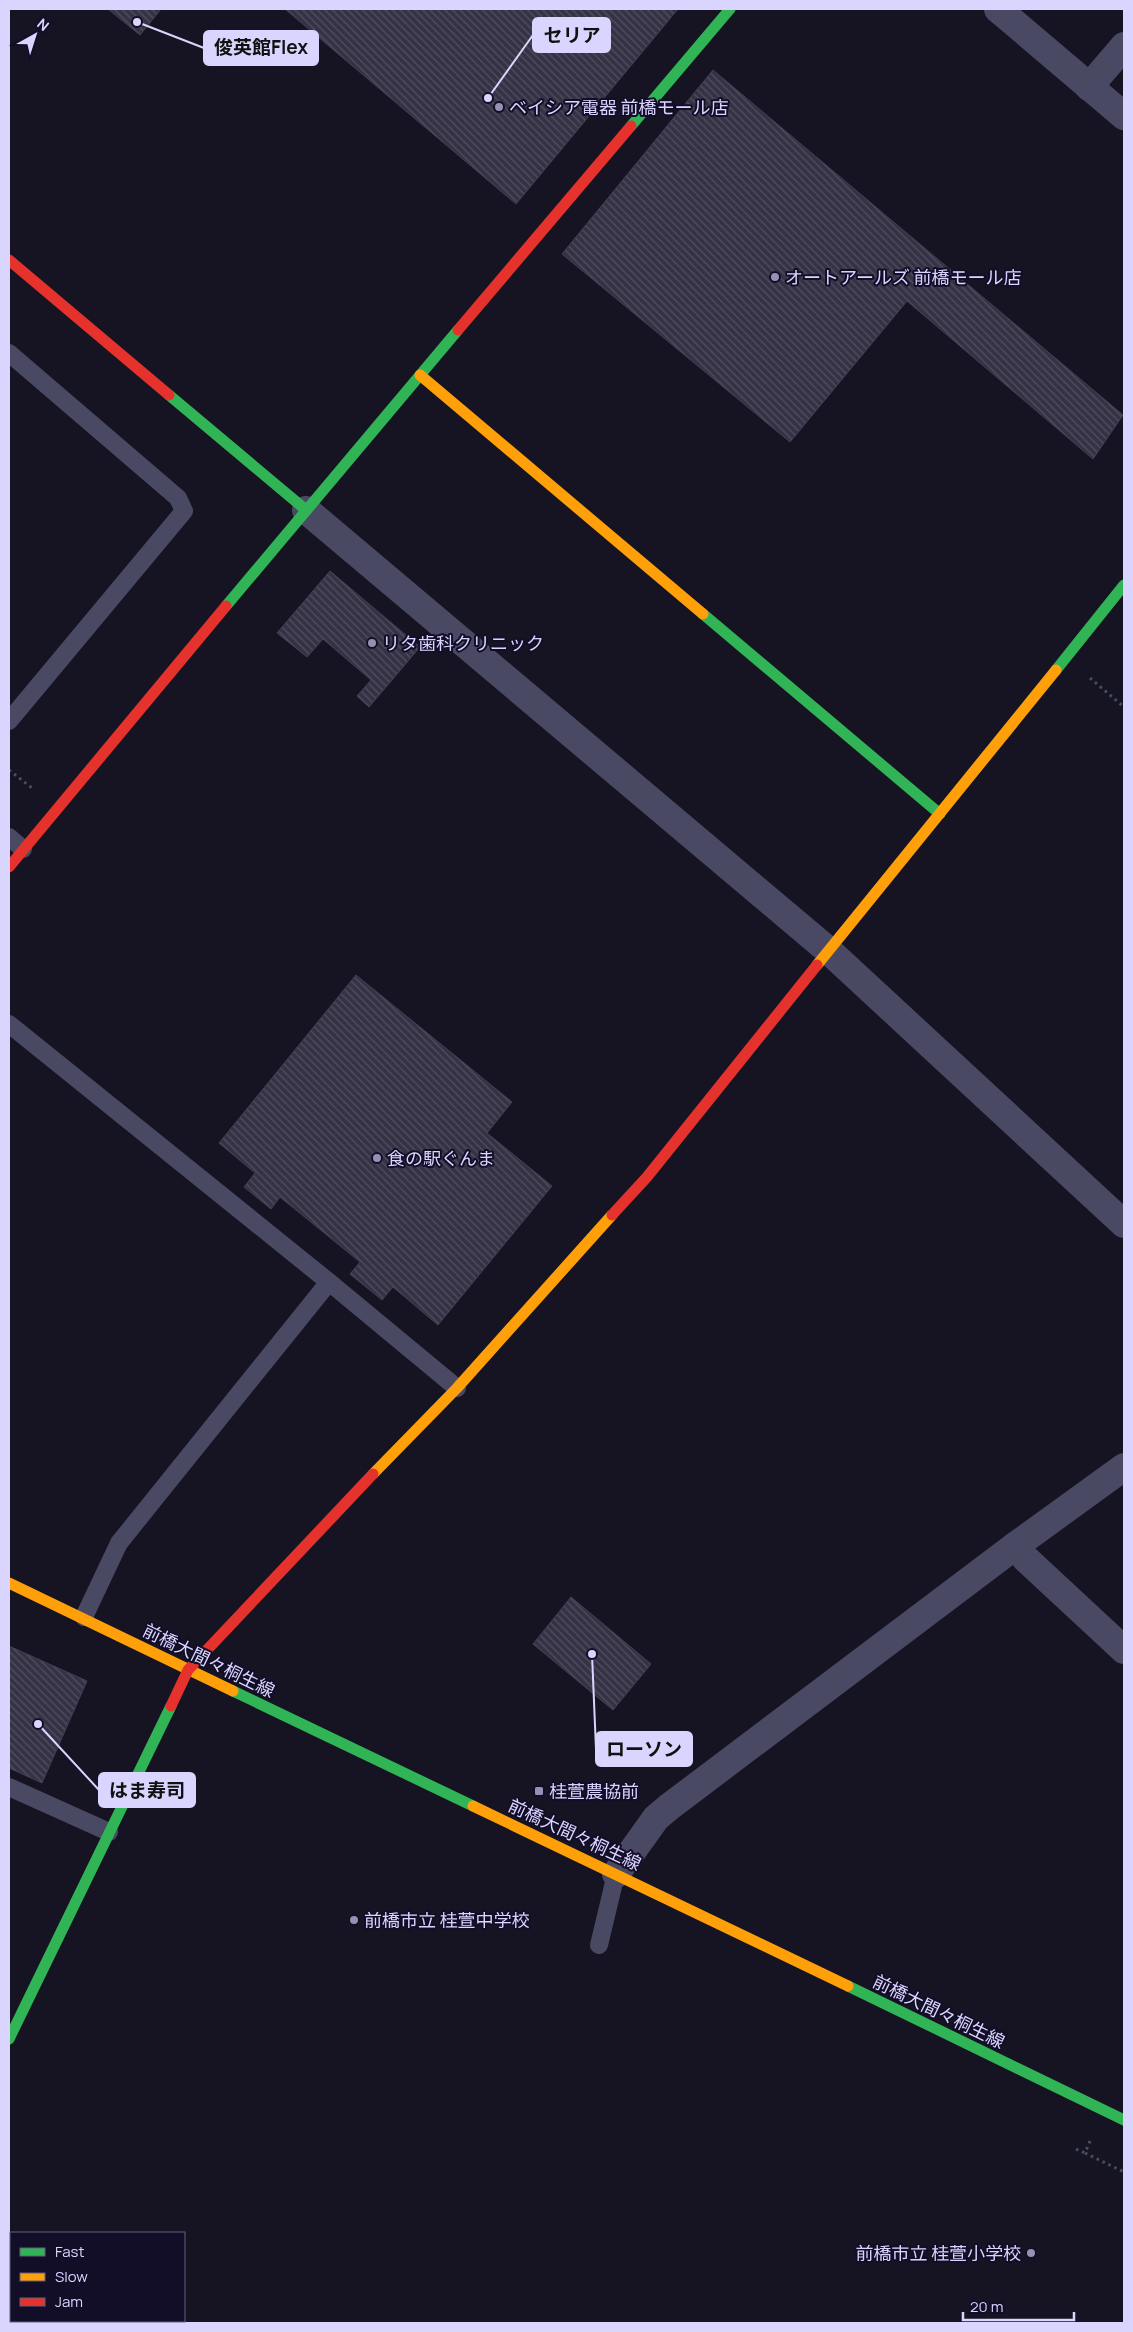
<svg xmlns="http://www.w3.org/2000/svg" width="1133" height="2332" font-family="Manrope,'Noto Sans JP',sans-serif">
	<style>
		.building { fill: url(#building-back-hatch); stroke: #433f55 }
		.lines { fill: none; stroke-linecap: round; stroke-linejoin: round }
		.path { stroke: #445162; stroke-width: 3; stroke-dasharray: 2.5 4; stroke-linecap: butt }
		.lane { stroke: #4a4963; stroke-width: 18 }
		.street { stroke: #4a4963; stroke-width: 28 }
		.fast { stroke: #30b455; stroke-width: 11 }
		.slow { stroke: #ff9f0a; stroke-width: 11 }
		.jam { stroke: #e5322d; stroke-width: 11 }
		.poi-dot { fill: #9591b2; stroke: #130e28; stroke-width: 2 }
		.labels { text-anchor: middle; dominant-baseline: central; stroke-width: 4; stroke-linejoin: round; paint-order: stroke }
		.poi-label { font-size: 18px; fill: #dad5ff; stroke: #130e28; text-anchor: start }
		.street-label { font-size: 18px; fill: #dad5ff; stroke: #130e28 }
		.leader { fill: none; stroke: #dad5ff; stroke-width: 2 }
		.callout-dot { fill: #dad5ff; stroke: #130e28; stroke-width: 2 }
		.callout { fill: #dad5ff; stroke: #dad5ff; stroke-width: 2 }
		.callout-label { font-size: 19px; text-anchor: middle; font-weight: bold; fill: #111 }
	</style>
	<defs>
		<pattern id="building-back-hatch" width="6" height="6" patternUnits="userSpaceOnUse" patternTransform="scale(1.25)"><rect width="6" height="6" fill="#343244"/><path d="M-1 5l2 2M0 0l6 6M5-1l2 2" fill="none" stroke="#514f60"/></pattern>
	</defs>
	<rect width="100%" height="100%" fill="#161422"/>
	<g class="building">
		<path d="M108 9H161L140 35Z"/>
		<path d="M285 9H678L516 204Z"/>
		<path d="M713 70 1123 415 1093 459 907 301 790 442 562 254Z"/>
		<path d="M330 571 420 647 369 707 357 696 371 680 323 639 307 657 277 633Z"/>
		<path d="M356 975 512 1102 487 1133 552 1186 438 1325 393 1287 382 1300 350 1274 360 1262 280 1197 271 1209 244 1187 255 1173 219 1143Z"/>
		<path d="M571 1597 651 1664 613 1710 533 1644Z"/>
		<path d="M9 1646 87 1681 42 1783 9 1768Z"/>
	</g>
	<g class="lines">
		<g class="path">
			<path d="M1090 678 1124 707"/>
			<path d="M9 770 32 788"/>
			<path d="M1090 2141 1085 2153 1124 2172"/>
			<path d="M1076 2149 1085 2153"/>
		</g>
		<g class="lane">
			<path d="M9 353 178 498 184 511 9 721"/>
			<path d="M9 837 23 849"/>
			<path d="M9 1024 329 1282 457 1388"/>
			<path d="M84 1617 119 1543 329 1282"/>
			<path d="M9 1787 109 1832"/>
			<path d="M599 1945 616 1874"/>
		</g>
		<g class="street">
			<path d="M998 9 1124 116"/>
			<path d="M1089 87 1124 46"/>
			<path d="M306 510 829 951 1124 1224"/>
			<path d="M1015 1546 1026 1559 1124 1650"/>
			<path d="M616 1874 656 1818 669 1807 1015 1546 1124 1467"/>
		</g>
		<g class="fast">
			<path d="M631 126 730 9"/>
			<path d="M169 395 306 510"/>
			<path d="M226 606 458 330"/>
			<path d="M703 614 940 814"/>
			<path d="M1056 670 1124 585"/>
			<path d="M233 1691 473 1806"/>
			<path d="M848 1986 1124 2120"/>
			<path d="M9 2039 171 1706"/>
		</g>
		<g class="slow">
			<path d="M420 375 703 614"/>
			<path d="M817 965 1056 670"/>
			<path d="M373 1474 457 1388 612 1215"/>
			<path d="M9 1583 233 1691"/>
			<path d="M473 1806 848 1986"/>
		</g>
		<g class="jam">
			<path d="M9 260 169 395"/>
			<path d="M458 330 631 126"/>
			<path d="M9 867 226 606"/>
			<path d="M612 1215 647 1177 817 965"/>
			<path d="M171 1706 188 1670 373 1474"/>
		</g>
	</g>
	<g class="poi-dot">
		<circle cx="499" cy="107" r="5"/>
		<circle cx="775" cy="277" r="5"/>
		<circle cx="372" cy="643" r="5"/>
		<circle cx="377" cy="1158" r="5"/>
		<rect x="534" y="1786" width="10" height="10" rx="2.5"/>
		<circle cx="354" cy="1920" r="5"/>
		<circle cx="1031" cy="2253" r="5"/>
	</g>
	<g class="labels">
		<g class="poi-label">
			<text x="509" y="107">ベイシア電器 前橋モール店</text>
			<text x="785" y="277">オートアールズ 前橋モール店</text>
			<text x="382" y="643">リタ歯科クリニック</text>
			<text x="387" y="1158">食の駅ぐんま</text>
			<text x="549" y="1791">桂萱農協前</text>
			<text x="364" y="1920">前橋市立 桂萱中学校</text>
			<text x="1021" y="2253" text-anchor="end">前橋市立 桂萱小学校</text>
		</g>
		<g class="street-label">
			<text transform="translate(209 1660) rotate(26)">前橋大間々桐生線</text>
			<text transform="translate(575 1834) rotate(25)">前橋大間々桐生線</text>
			<text transform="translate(939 2011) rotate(26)">前橋大間々桐生線</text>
		</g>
	</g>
	<path class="leader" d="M488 98L533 35M137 22L204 48M592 1654L596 1749M38 1724L99 1790"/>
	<g class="callout-dot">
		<circle cx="488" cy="98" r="5"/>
		<circle cx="137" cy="22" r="5"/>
		<circle cx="592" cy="1654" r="5"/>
		<circle cx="38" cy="1724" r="5"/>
	</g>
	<g class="callout">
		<rect x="533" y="18" width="77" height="34" rx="5"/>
		<rect x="204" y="31" width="114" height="34" rx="5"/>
		<rect x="596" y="1732" width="96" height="34" rx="5"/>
		<rect x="99" y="1773" width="96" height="34" rx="5"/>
	</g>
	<g class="callout-label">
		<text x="572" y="42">セリア</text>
		<text x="261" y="54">俊英館Flex</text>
		<text x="644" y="1756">ローソン</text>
		<text x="147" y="1797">はま寿司</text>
	</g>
	<rect width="1133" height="2332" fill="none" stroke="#dad5ff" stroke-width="20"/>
	<rect x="10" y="2232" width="175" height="90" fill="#130e28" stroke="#635e7e"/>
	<rect x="20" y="2248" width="25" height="8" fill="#30b455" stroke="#635e7e"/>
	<text x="55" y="2257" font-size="15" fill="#dad5ff">Fast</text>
	<rect x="20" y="2273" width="25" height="8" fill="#ff9f0a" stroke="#635e7e"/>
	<text x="55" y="2282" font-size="15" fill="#dad5ff">Slow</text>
	<rect x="20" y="2298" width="25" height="8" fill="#e5322d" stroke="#635e7e"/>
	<text x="55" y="2307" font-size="15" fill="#dad5ff">Jam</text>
	<g transform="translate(35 35) rotate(39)" stroke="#130e28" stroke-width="4" paint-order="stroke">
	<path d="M0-4L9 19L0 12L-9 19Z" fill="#dad5ff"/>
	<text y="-8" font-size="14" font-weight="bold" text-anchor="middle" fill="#dad5ff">N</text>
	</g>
	<path d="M963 2312v8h111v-8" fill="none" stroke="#dad5ff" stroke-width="2.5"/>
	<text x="970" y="2312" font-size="15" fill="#dad5ff" stroke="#130e28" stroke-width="4" paint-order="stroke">20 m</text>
</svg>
